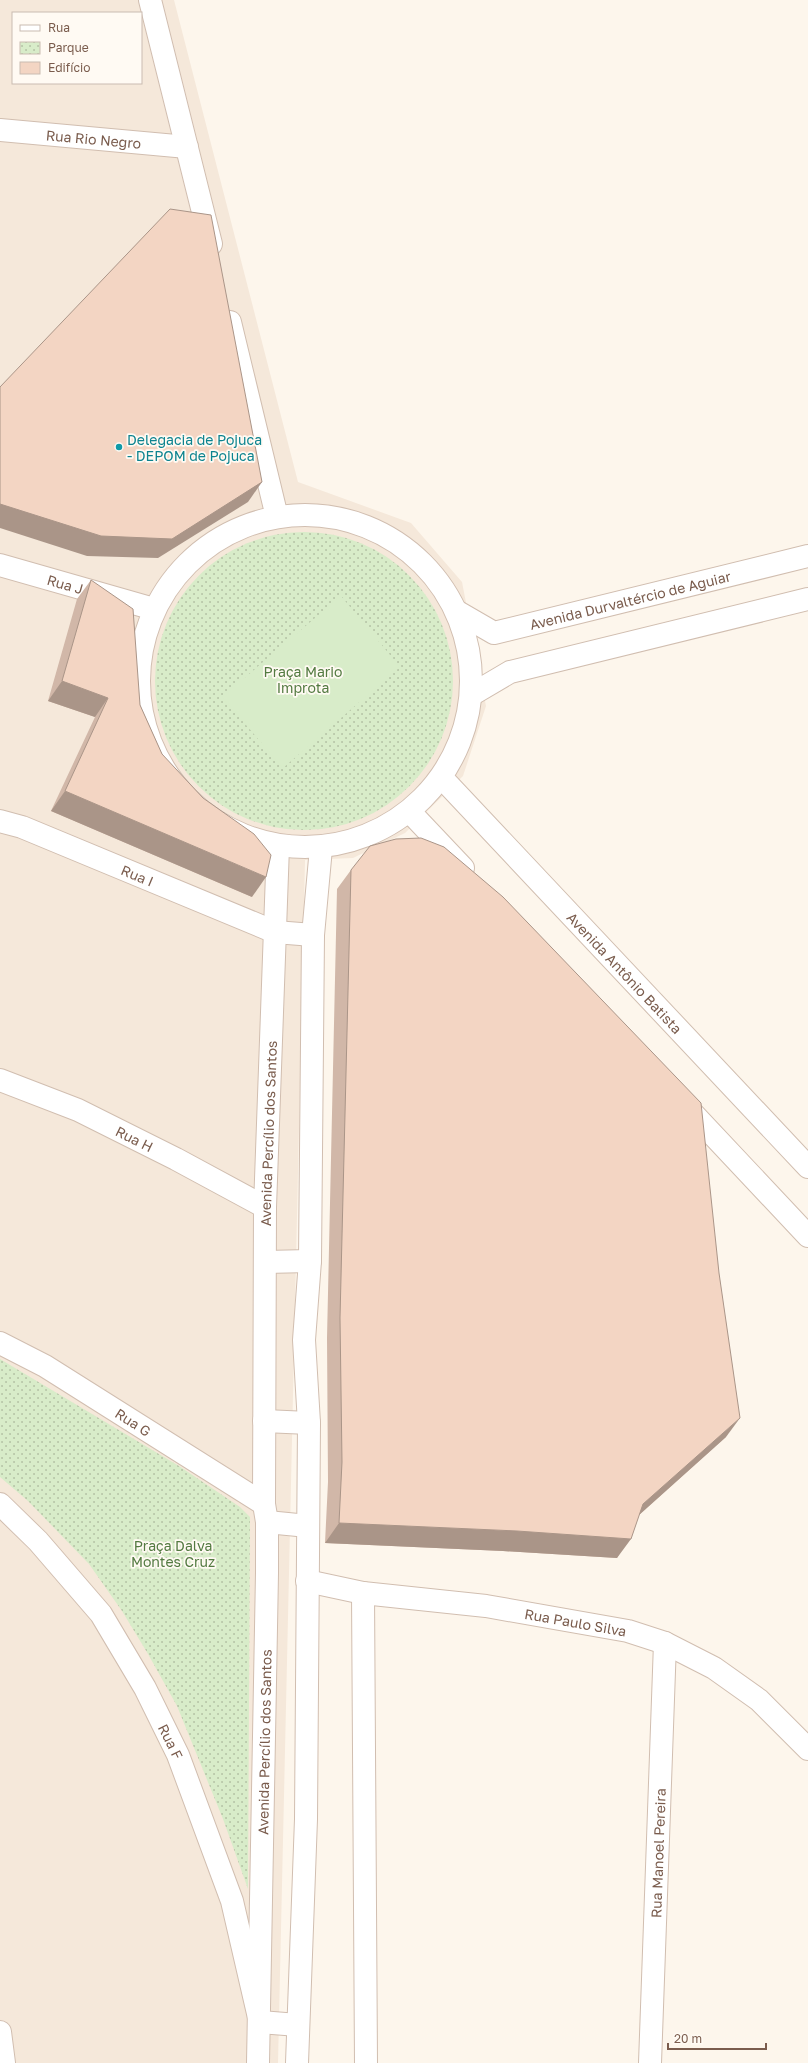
<svg xmlns="http://www.w3.org/2000/svg" width="808" height="2063" font-family="'Golos Text',sans-serif">
	<style>
		.residential { fill: #f5e8da; fill-rule: evenodd }
		.park { fill: url(#park-dots) }
		.garden { fill: #d8ecc9 }
		.lines { fill: none; stroke-linecap: round; stroke-linejoin: round }
		.minor-casing { stroke: #d1beb0; stroke-width: 24 }
		.tertiary-casing { stroke: #d1beb0; stroke-width: 24 }
		.minor { stroke: #fff; stroke-width: 22 }
		.tertiary { stroke: #fff; stroke-width: 22 }
		.wall { fill: #d1b7a8 }
		.shaded-wall { fill: #aa9588 }
		.building { fill: #f3d5c3; stroke: #aa9588 }
		.culture-dot { fill: #0f9aa8; stroke: #fffaf3; stroke-width: 1.5 }
		.labels { text-anchor: middle; dominant-baseline: central; stroke-width: 3.5; stroke-linejoin: round; paint-order: stroke }
		.street-label { font-size: 14px; fill: #7a5c4d; stroke: #fffaf3 }
		.culture-label { font-size: 14px; fill: #0d838f; stroke: #fffaf3; text-anchor: start }
		.park-label { font-size: 14px; fill: #537a41; stroke: #fffaf3 }
	</style>
	<defs>
		<pattern id="park-dots" width="8" height="8" patternUnits="userSpaceOnUse"><rect width="8" height="8" fill="#d8ecc9"/><path d="M2 2h.1M6 6h.1" fill="none" stroke="#b4c2a5" stroke-width="1.8" stroke-linecap="round"/></pattern>
	</defs>
	<rect width="100%" height="100%" fill="#fdf6ec"/>
	<path class="residential" d="M0 0H174L298 482 411 523 462 582 486 706 463 776 405 833 353 858 305 860 278 2063H0ZM13 13H141V83H13Z"/>
	<g class="park">
		<circle cx="304" cy="681" r="149"/>
		<path d="M0 1359 179 1466 240 1507 250 1517 248 1889 223 1819 177 1706 148 1654 122 1611 89 1564 28 1501 0 1477Z"/>
	</g>
	<path class="garden" d="M341 596 400 667 283 768 222 697Z"/>
	<g class="lines">
		<g class="minor-casing">
			<g id="minor">
				<path d="M150 0 211 244"/>
				<path id="s1" d="M0 130 187 147"/>
				<path d="M230 322 277 517"/>
				<path id="s2" d="M0 565 154 609"/>
				<path id="s3" d="M0 821 22 827 275 932 313 935"/>
				<path id="s4" d="M0 1080 78 1110 176 1159 265 1207"/>
				<path id="s5" d="M0 1343 45 1366 264 1504"/>
				<path id="s6" d="M0 1504 38 1541 101 1614 145 1688 178 1755 232 1901 260 2022 298 2025"/>
				<path id="s7" d="M307 1581 363 1593 486 1606 628 1631 665 1643 714 1668 759 1700 808 1749"/>
				<path d="M363 1593 366 2063"/>
				<path d="M0 2032 4 2063"/>
				<path id="s8" d="M650 2063 665 1643"/>
			</g>
		</g>
		<g class="tertiary-casing">
			<g id="tertiary">
				<circle cx="305" cy="681" r="166"/>
				<path id="s9" d="M456 611 494 633 808 556"/>
				<path d="M471 695 510 672 808 599"/>
				<path id="s10" d="M442 778 808 1167"/>
				<path d="M410 812 463 868"/>
				<path d="M683 1103 808 1236"/>
				<path d="M265 1262 310 1261"/>
				<path d="M264 1421 309 1423"/>
				<path d="M267 1522 308 1526"/>
				<path id="s11" d="M258 2063 267 1573V1522L264 1504 265 1207 278 846"/>
				<path d="M297 2063 306 1819 309 1423 304 1340 310 1261 313 935 321 848"/>
			</g>
		</g>
		<use href="#minor" class="minor"/>
		<use href="#tertiary" class="tertiary"/>
	</g>
	<g class="wall">
		<path d="M91 580 140 705 162 754 252 897 51 811 95 717 48 701 77 599Z"/>
		<path d="M351 870 726 1437 639 1515 617 1558 503 1551 325 1543 328 1482 327 1338 337 889Z"/>
	</g>
	<g class="shaded-wall">
		<path d="M262 482 248 502 158 558 87 556 0 528V504Z"/>
		<path d="M62 681 108 698 95 717 48 701Z"/>
		<path d="M65 791 266 877 252 897 51 811Z"/>
		<path d="M740 1418 726 1437 629 1524 643 1504Z"/>
		<path d="M339 1523 517 1531 631 1539 617 1558 503 1551 325 1543Z"/>
	</g>
	<g class="building">
		<path d="M170 209 211 215 262 482 172 539 101 536 0 504V387Z"/>
		<path d="M91 580 133 609 140 705 162 754 203 798 254 834 271 855 266 877 65 791 108 698 62 681Z"/>
		<path d="M421 838 444 847 503 897 701 1103 719 1273 740 1418 643 1504 631 1539 517 1531 339 1523 342 1462 340 1318 351 870 370 846 396 839Z"/>
	</g>
	<circle class="culture-dot" cx="119" cy="447" r="4"/>
	<g class="labels">
		<g class="street-label">
			<text stroke="none"><textPath href="#s1" startOffset="94">Rua Rio Negro</textPath></text>
			<text stroke="none"><textPath href="#s2" startOffset="68">Rua J</textPath></text>
			<text stroke="none"><textPath href="#s9" startOffset="184">Avenida Durvaltércio de Aguiar</textPath></text>
			<text stroke="none"><textPath href="#s3" startOffset="148">Rua I</textPath></text>
			<text stroke="none"><textPath href="#s10" startOffset="267">Avenida Antônio Batista</textPath></text>
			<text stroke="none"><textPath href="#s11" startOffset="930">Avenida Percílio dos Santos</textPath></text>
			<text stroke="none"><textPath href="#s4" startOffset="147">Rua H</textPath></text>
			<text stroke="none"><textPath href="#s5" startOffset="155">Rua G</textPath></text>
			<text stroke="none"><textPath href="#s7" startOffset="272">Rua Paulo Silva</textPath></text>
			<text stroke="none"><textPath href="#s6" startOffset="295">Rua F</textPath></text>
			<text stroke="none"><textPath href="#s11" startOffset="321">Avenida Percílio dos Santos</textPath></text>
			<text stroke="none"><textPath href="#s8" startOffset="210">Rua Manoel Pereira</textPath></text>
		</g>
		<g class="culture-label">
			<text x="127" y="439">Delegacia de Pojuca<tspan x="127" dy="16">- DEPOM de Pojuca</tspan></text>
		</g>
		<g class="park-label">
			<text x="303" y="671">Praça Mario<tspan x="303" dy="16">Improta</tspan></text>
			<text x="173" y="1545">Praça Dalva<tspan x="173" dy="16">Montes Cruz</tspan></text>
		</g>
	</g>
	<rect x="12" y="12" width="130" height="72" fill="#fffaf3" stroke="#cabbb1"/>
	<rect x="20" y="25" width="20" height="6" fill="#ffffff" stroke="#cabbb1"/>
	<text x="48" y="32" font-size="12" fill="#7a5c4d">Rua</text>
	<rect x="20" y="42" width="20" height="12" fill="url(#park-dots)" stroke="#cabbb1"/>
	<text x="48" y="52" font-size="12" fill="#7a5c4d">Parque</text>
	<rect x="20" y="62" width="20" height="12" fill="#f3d5c3" stroke="#cabbb1"/>
	<text x="48" y="72" font-size="12" fill="#7a5c4d">Edifício</text>
	<path d="M668 2043v6h98v-6" fill="none" stroke="#7a5c4d" stroke-width="2"/>
	<text x="674" y="2043" font-size="12" fill="#7a5c4d" stroke="#fffaf3" stroke-width="3" paint-order="stroke">20 m</text>
</svg>
